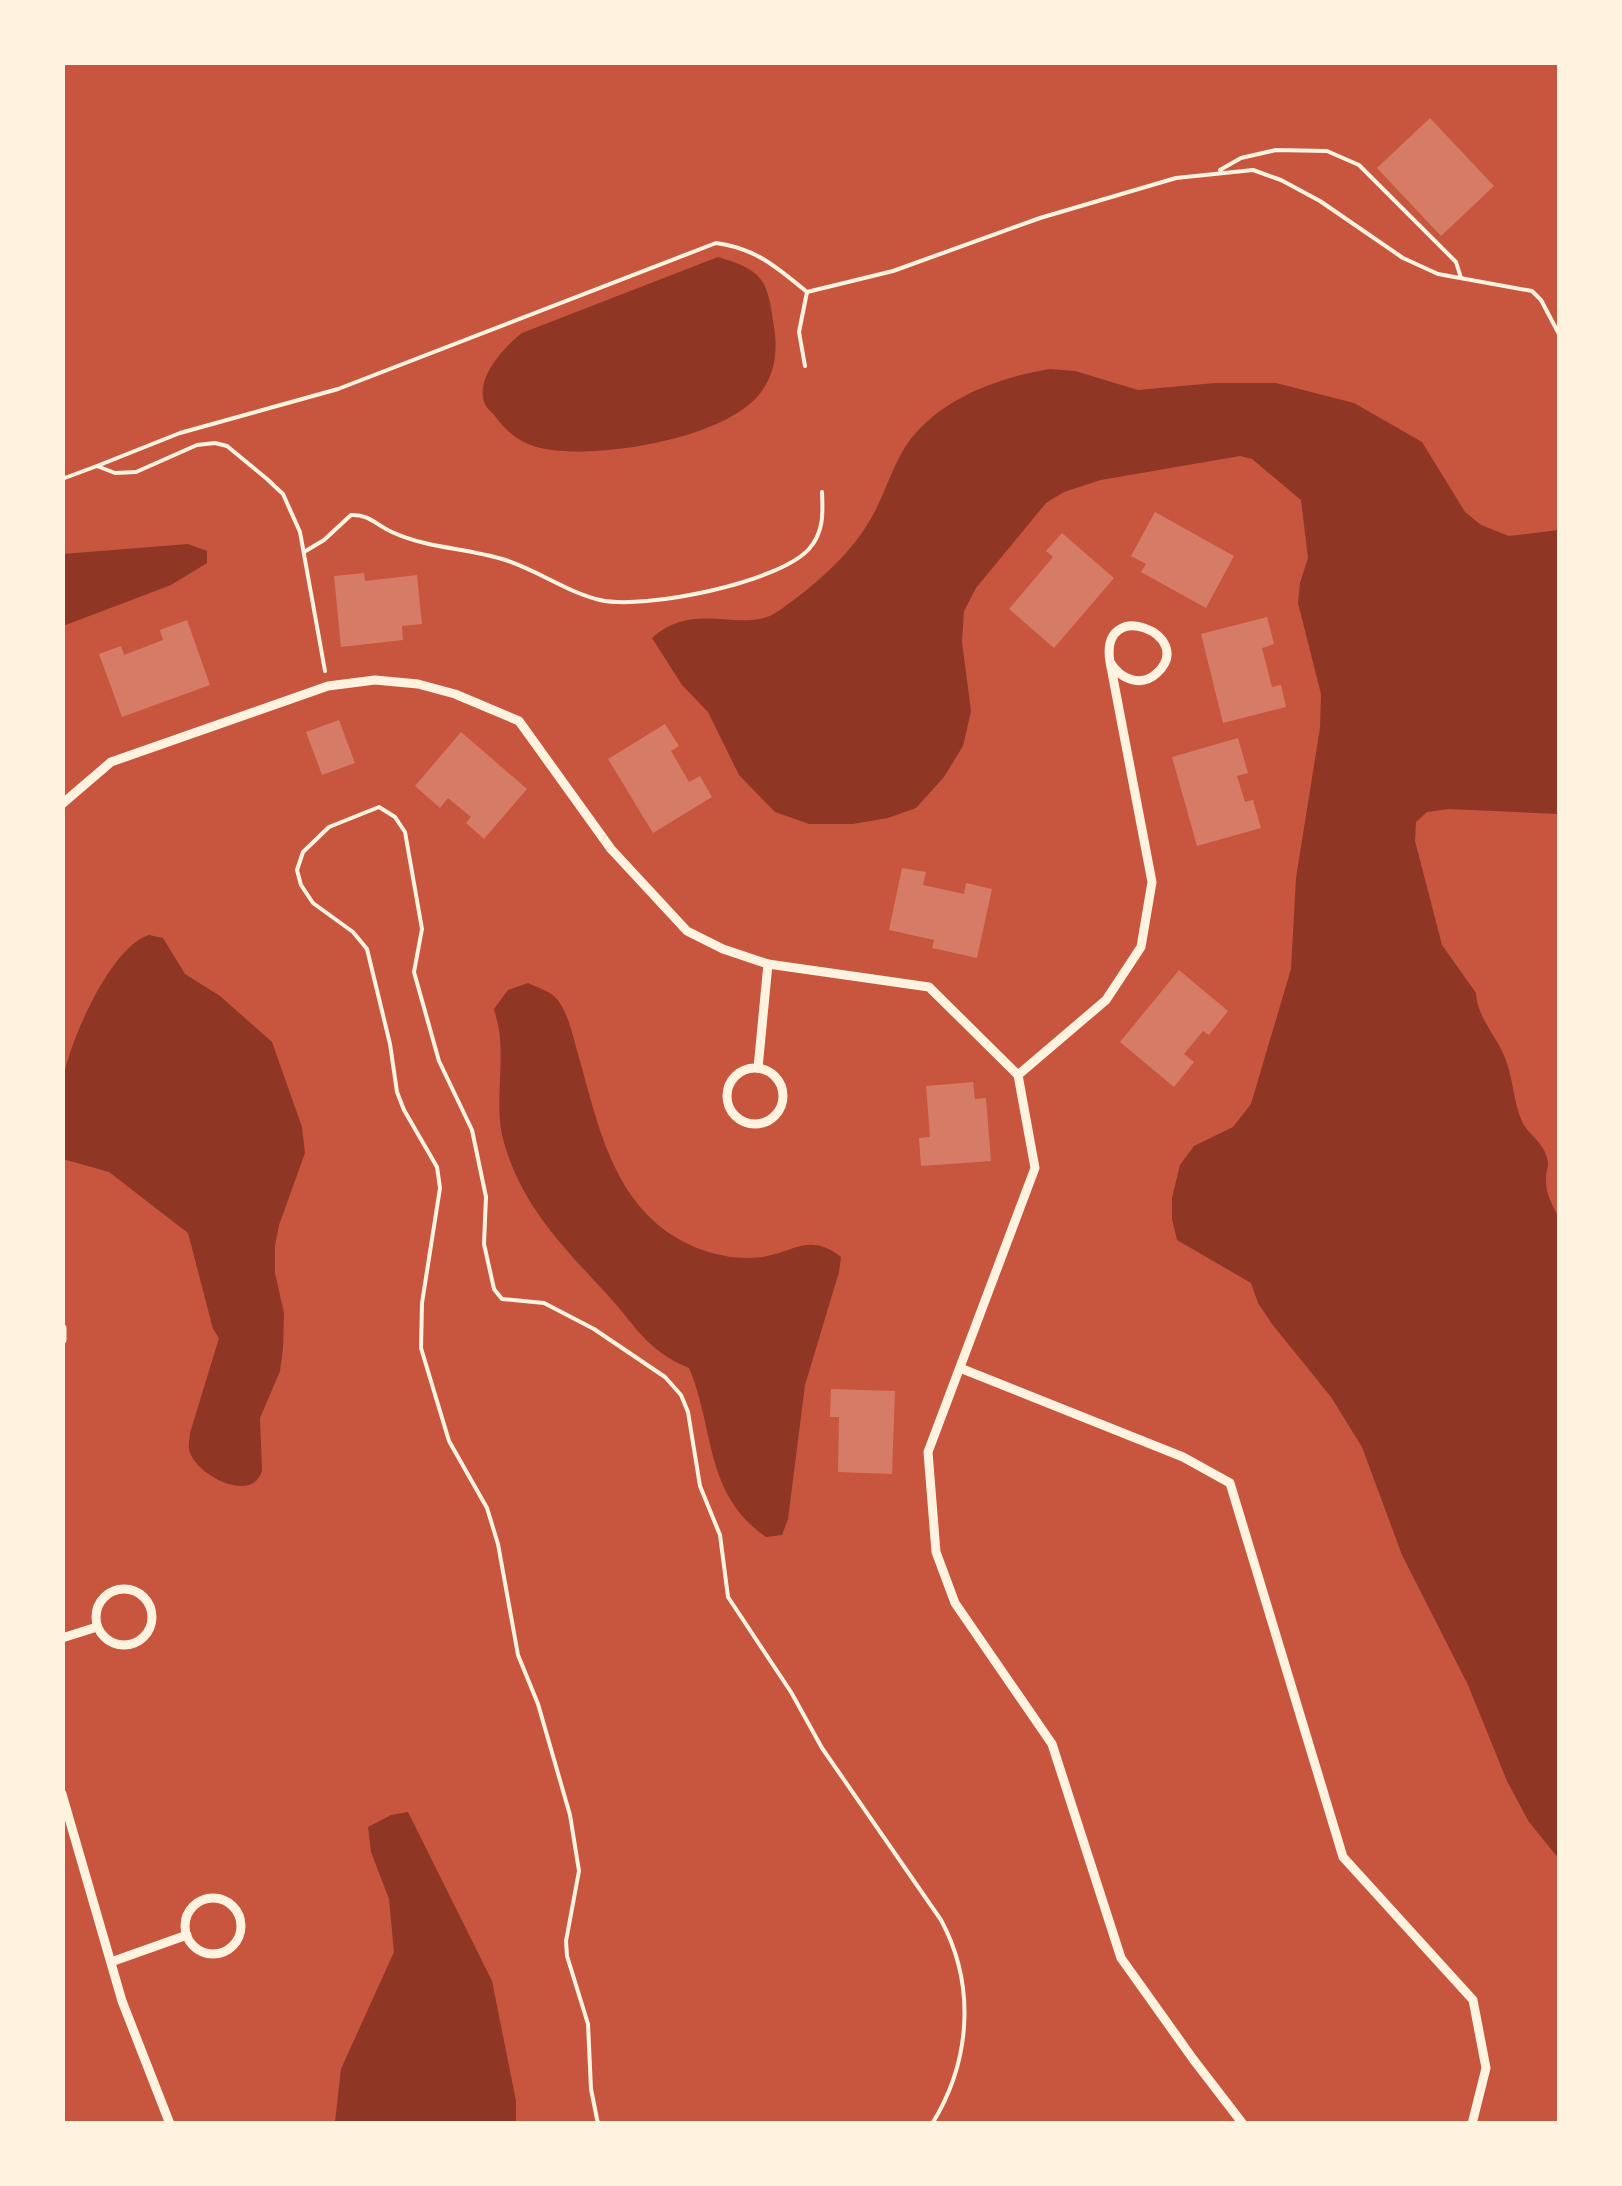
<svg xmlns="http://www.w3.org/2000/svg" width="1622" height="2186" font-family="'Nunito Sans',sans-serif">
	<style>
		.water { fill: #8f3625 }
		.building { fill: #d67c66 }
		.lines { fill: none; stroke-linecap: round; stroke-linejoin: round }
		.path { stroke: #fff3e0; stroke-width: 4 }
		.minor { stroke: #fff3e0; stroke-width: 9 }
	</style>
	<rect width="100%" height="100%" fill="#c8553d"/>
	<g class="water">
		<path d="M718 257C765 271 767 280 774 327 778 352 775 378 756 398 717 439 606 457 552 450 527 447 509 436 495 416 492 412 487 409 485 404 474 379 505 346 522 333Z"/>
		<path d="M1050 369 1075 371 1138 390 1215 383H1276L1354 403 1422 442 1465 512 1481 525 1509 536 1559 530V814L1449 809 1427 812 1416 822 1415 841 1442 945 1476 993C1477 1018 1497 1036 1505 1058 1513 1077 1513 1100 1521 1119 1527 1135 1543 1141 1547 1158 1550 1167 1545 1172 1546 1181 1546 1195 1553 1206 1559 1218V1859L1529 1822 1507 1781 1468 1685 1402 1555 1362 1447 1331 1397 1272 1324 1258 1303 1251 1283 1177 1240 1172 1219V1198L1180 1165 1194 1146 1233 1127 1251 1104 1291 969 1296 878 1320 728 1321 694 1298 603 1300 583 1308 558 1301 500 1252 459 1240 456 1101 480 1064 492 1046 503 976 588 964 611 962 642 971 711 963 746 944 777 916 808 888 818 853 824H809L775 812 739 775 708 712 682 685 652 638C692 602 733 630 770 616 778 612 788 604 795 599 823 578 851 552 869 522 885 496 892 464 910 440 942 398 1000 377 1050 369Z"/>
		<path d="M188 544 207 551V563L171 585 63 626V554Z"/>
		<path d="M149 935 163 938 185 974 220 996 272 1042 302 1127 305 1153 279 1225 275 1246V1273L284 1313 283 1349 280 1371 260 1418 262 1471C251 1506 192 1472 189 1449 188 1444 190 1438 190 1433L219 1338 213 1329 188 1233 109 1172 63 1159C62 1133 59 1105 63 1080 69 1042 111 946 149 935Z"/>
		<path d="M528 983C536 987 549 991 555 997 568 1010 573 1037 578 1054 595 1113 608 1182 657 1224 685 1248 726 1262 763 1257 796 1251 810 1233 841 1257L839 1272 805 1385 788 1519 782 1535 766 1537C704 1494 715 1429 689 1368 645 1350 635 1324 605 1292 561 1245 520 1203 503 1139 495 1107 503 1072 500 1039 500 1029 496 1018 494 1009L508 990Z"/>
		<path d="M408 1812 492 1981 516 2101V2123L335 2122 341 2069 394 1952 389 1899 371 1852 368 1827 391 1815Z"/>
	</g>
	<g class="building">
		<path d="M1430 118 1494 186 1441 236 1377 168Z"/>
		<path d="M1155 512 1234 556 1206 608 1141 572 1146 564 1131 556Z"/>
		<path d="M1062 533 1114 578 1054 648 1009 609 1053 557 1046 551Z"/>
		<path d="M364 573 365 581 417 575 422 624 402 626 403 640 341 647 334 576Z"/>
		<path d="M1267 617 1274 644 1262 648 1272 687 1281 685 1286 707 1223 723 1201 634Z"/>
		<path d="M187 620 210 685 122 717 99 654 121 646 124 655 163 640 160 630Z"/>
		<path d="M339 720 355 763 322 775 306 732Z"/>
		<path d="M665 724 679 746 671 751 689 782 700 776 712 797 653 833 608 759Z"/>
		<path d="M461 732 527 789 484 839 466 823 471 817 448 798 440 808 415 786Z"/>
		<path d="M1238 738 1248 773 1237 776 1245 802 1253 800 1261 828 1197 846 1172 757Z"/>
		<path d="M902 868 926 872 923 885 964 894 966 883 992 889 977 958 932 948 934 940 889 930Z"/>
		<path d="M1179 970 1228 1011 1209 1035 1203 1031 1184 1054 1194 1062 1174 1087 1120 1042Z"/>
		<path d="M973 1082 975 1099 986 1098 991 1161 921 1166 919 1138 930 1137 926 1086Z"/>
		<path d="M831 1389 895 1391 892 1474 838 1472 839 1417H830Z"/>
	</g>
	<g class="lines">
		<g class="path">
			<path d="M1220 170 1241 158 1276 150 1327 151 1359 165 1456 262 1461 278"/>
			<path d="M807 292 893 271 1040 218 1176 178 1253 170 1281 180 1320 201 1403 258 1438 274 1532 291 1541 300 1560 336"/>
			<path d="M97 466 180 433 338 389 716 243C755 248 777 267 807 292L799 332 805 366"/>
			<path d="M62 479 97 466 115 473 136 472 197 445 215 443 227 446 267 479 283 494 300 532 325 671"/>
			<path d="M304 552 324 540 351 515C369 514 376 525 392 532 426 548 466 548 502 559 536 569 566 592 600 600 644 610 778 583 809 549 824 532 823 513 822 492"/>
			<path d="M598 2124 591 2089 588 2024 567 1956 566 1941 579 1871 570 1815 538 1704 518 1655 498 1544 487 1508 449 1441 421 1348 422 1303 440 1188 437 1167 404 1110 397 1092 390 1044 367 949 353 932 313 903 301 885 297 870 303 852 329 827 379 807 395 817 405 832 422 929 414 972 439 1061 472 1130 486 1197 484 1244 494 1289 502 1299 544 1303 594 1329 665 1377 681 1395 688 1412 700 1486 720 1535 728 1597 791 1692 822 1748 941 1920C976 1985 971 2061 932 2124"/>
		</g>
		<g class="minor">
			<path d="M62 804 111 762 328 686 375 680 418 684 455 694 519 721 611 849 687 931 723 949 768 964 929 987 1018 1075 1035 1168 928 1452 936 1552 955 1603 1052 1744 1121 1958 1193 2059 1243 2124"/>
			<path d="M758 1068 768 964"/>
			<circle cx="755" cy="1096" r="28"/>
			<path d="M1018 1075 1106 1000 1141 947 1152 882 1110 662C1099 595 1198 635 1157 673 1141 688 1120 679 1110 662"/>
			<path d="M62 1328V1340"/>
			<path d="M960 1368 1183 1457 1230 1483 1343 1857 1473 2000 1486 2068 1472 2124"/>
			<circle cx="124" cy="1617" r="28"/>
			<path d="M62 1638 97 1627"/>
			<path d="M62 1794 122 2001 170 2124"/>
			<circle cx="213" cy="1926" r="28"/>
			<path d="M111 1962 187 1935"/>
		</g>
	</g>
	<rect width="1622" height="2186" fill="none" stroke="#fff3e0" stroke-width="130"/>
</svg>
